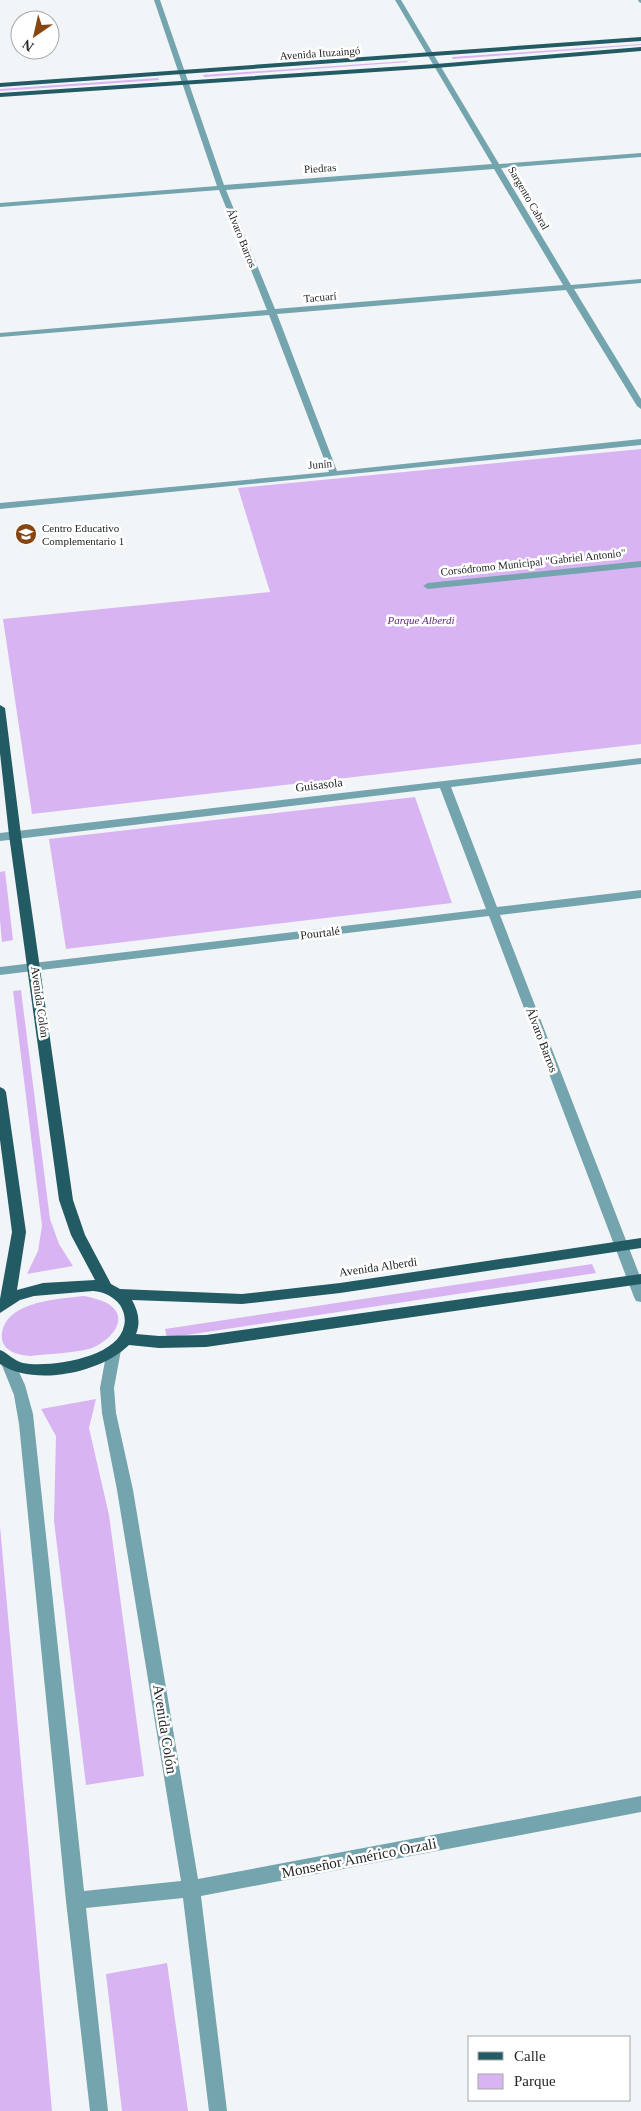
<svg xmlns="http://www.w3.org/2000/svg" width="641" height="2111" font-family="'Times New Roman',serif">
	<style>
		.green { fill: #d9b4f2 }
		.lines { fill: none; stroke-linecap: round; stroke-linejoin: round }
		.minor { fill: #74a4ad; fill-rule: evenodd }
		.major { fill: #235b64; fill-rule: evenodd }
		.labels { text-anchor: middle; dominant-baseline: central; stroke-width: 5; stroke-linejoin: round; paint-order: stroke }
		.far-street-label { font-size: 11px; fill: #242627; stroke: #fff }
		.far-poi-label { font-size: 11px; fill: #242627; stroke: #fff; text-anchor: start }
		.far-park-label { font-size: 11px; font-style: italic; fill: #612780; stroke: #fff }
		.street-label { font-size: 12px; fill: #242627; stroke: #fff }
		.near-street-label { font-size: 15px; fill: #242627; stroke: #fff }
	</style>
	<rect width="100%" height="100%" fill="#f2f5f8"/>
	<g class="green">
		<path d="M641 44V45L453 59 452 57Z"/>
		<path d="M407 61 408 62 204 77 203 75Z"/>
		<path d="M158 78 159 80 0 91V89Z"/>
		<path d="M641 449V744L32 814 3 619 270 592 238 488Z"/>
		<path d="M415 797 452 903 66 949 49 839Z"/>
		<path d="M5 871 13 940 2 942 0 920V872Z"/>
		<path d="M21 990 50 1219 59 1244 73 1266 27 1274 38 1251 42 1226 13 991Z"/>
		<path d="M592 1264 596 1273 167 1338 165 1329Z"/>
		<path d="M84 1296C93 1298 103 1300 110 1305 131 1320 108 1342 92 1348 76 1353 47 1354 30 1356 19 1355 4 1352 2 1339 0 1301 59 1299 84 1296Z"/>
		<path d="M96 1399 89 1428 109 1515 144 1776 86 1785 54 1521 56 1436 41 1409Z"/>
		<path d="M0 1526 52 2111H0Z"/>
		<path d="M167 1963 188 2111H122L106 1974Z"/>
	</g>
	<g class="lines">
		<g class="minor">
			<path d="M154 0H160L224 185 492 164 395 0H401L499 164 641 153V157L501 168 571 285 641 279V283L574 289 641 399V409L637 406 566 290 277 314 337 471 641 439V445L0 509V503L329 472 269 315 0 337V333L267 310 219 190 0 207V203L217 186ZM494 169 563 285 275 309 226 190Z"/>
			<path d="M638 0H641V3L639 2Z"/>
			<path d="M641 561V567L428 589 423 586 428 583Z"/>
			<path d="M641 758V764L451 787 497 907 641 890V898L500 915 641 1279V1302L636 1301 634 1297 489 916 0 975V967L486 909 440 788 0 841V833Z"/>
			<path d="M114 1344 119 1346 121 1350 114 1388 116 1413 133 1490 198 1879 641 1796V1812L201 1896 227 2111H209L183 1898 86 1908 108 2111H90L66 1901 19 1424 14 1395 1 1363 3 1359 8 1357 13 1359 25 1385 33 1414 84 1891 181 1881 117 1490 102 1413 100 1388 107 1350 109 1346Z"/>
		</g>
		<g class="major">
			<path d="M641 37V41L0 87V83Z"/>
			<path d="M641 47V51L436 68 0 97V93L436 64Z"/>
			<path d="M0 705 5 708 21 835 73 1200 85 1235 111 1284 120 1289 242 1294 340 1283 641 1238V1248L340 1293 242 1304 132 1300C138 1311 141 1322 136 1334L159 1336 206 1335 641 1274V1284L206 1347 159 1348 129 1345C101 1373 34 1387 0 1364V1350C8 1353 14 1361 23 1363 49 1368 118 1358 124 1326 126 1319 124 1311 120 1305 113 1296 104 1292 93 1291L34 1296 20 1300 0 1313V1299L12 1232 0 1140V1087L4 1089 6 1092 26 1232 17 1290 43 1283 95 1280 71 1235 59 1200 9 835 0 753Z"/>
		</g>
	</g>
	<defs>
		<g id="school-disc" transform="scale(1.125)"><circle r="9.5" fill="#874511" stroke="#fff"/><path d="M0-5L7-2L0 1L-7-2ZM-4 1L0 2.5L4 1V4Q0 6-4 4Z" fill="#fff"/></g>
	</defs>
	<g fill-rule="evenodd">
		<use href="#school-disc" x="26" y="534"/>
	</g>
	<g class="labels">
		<g class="far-street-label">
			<text transform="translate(320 53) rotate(-4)">Avenida Ituzaingó</text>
			<text transform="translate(320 168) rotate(-4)">Piedras</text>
			<text transform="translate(529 198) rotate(60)">Sargento Cabral</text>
			<text transform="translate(242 238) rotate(68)">Álvaro Barros</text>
			<text transform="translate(320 297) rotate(-5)">Tacuarí</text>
			<text transform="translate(320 464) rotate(-5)">Junín</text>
			<text transform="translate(533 562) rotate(-6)">Corsódromo Municipal "Gabriel Antonio"</text>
		</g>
		<g class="far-poi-label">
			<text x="42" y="528">Centro Educativo<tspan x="42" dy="13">Complementario 1</tspan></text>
		</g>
		<g class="far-park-label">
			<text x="421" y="620">Parque Alberdi</text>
		</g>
		<g class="street-label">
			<text transform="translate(319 785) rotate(-7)">Guisasola</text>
			<text transform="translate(320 933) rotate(-7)">Pourtalé</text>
			<text transform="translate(40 1002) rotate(82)">Avenida Colón</text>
			<text transform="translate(542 1040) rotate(69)">Álvaro Barros</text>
			<text transform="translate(378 1267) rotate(-8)">Avenida Alberdi</text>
		</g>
		<g class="near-street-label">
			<text transform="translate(165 1729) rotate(81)">Avenida Colón</text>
			<text transform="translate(359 1858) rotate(-11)">Monseñor Américo Orzali</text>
		</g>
	</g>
	<rect x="468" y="2036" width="162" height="65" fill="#ffffff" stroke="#a7a8a9"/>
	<rect x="478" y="2052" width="25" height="8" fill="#235b64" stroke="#a7a8a9"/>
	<text x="514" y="2061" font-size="15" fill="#242627">Calle</text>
	<rect x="478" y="2074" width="25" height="15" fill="#d9b4f2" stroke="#a7a8a9"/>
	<text x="514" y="2086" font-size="15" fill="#242627">Parque</text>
	<g transform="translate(35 35) rotate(214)"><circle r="24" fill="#ffffff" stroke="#a7a8a9"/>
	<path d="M0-4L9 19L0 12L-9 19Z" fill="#874511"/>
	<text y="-8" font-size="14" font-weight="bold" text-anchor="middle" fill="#242627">N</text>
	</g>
</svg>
